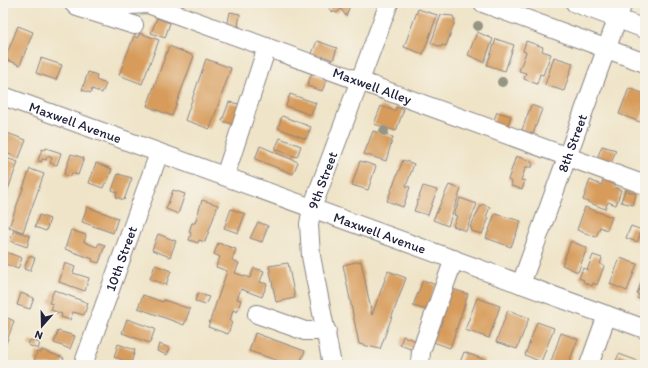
<svg xmlns="http://www.w3.org/2000/svg" width="648" height="368" font-family="Itim,sans-serif">
	<style>
		.building { fill: #d79c5c }
		.lines { fill: none; stroke-linecap: round; stroke-linejoin: round }
		.minor-casing { stroke: #888382; stroke-width: 20 }
		.minor { stroke: #fff; stroke-width: 18 }
		.tree { fill: #969583 }
		.labels { text-anchor: middle; dominant-baseline: central; stroke-width: 3; stroke-linejoin: round; paint-order: stroke }
		.street-label { font-size: 14px; fill: #22223b; stroke: #f7f3e8 }
	</style>
	<rect width="100%" height="100%" fill="#f7f3e8"/>
	<filter id="ink" filterUnits="userSpaceOnUse"><feTurbulence type="fractalNoise" baseFrequency=".025" numOctaves="2"/><feDisplacementMap in="SourceGraphic" scale="8" xChannelSelector="R" yChannelSelector="G"/><feConvolveMatrix kernelMatrix="1 2 1 2 8 2 1 2 1" color-interpolation-filters="sRGB"/></filter>
	<filter id="wash" filterUnits="userSpaceOnUse"><feTurbulence type="fractalNoise" baseFrequency=".012" numOctaves="4" result="noise"/><feDisplacementMap in="SourceGraphic" scale="16" xChannelSelector="R" yChannelSelector="G"/><feGaussianBlur stdDeviation="0.9" result="paint"/><feColorMatrix in="noise" values="0 0 0 0 0 0 0 0 0 0 0 0 0 0 0 0 0 1.4 0 .05"/><feComposite in="paint" operator="in"/></filter>
	<g filter="url(#wash)">
		<rect width="100%" height="100%" fill="#efe4c8"/>
		<g id="blocks">
			<g class="building">
				<path d="M275 3H284L283 6Z"/>
				<path d="M331 3H351L346 16 341 9 337 13 331 11 329 9Z"/>
				<path d="M418 9 437 15 423 54 404 47Z"/>
				<path d="M230 12 240 14 238 26 240 27 239 34 226 31Z"/>
				<path d="M441 15 453 16 455 21 446 46 442 45 441 47 431 43Z"/>
				<path d="M157 18 170 23 165 38 151 33Z"/>
				<path d="M18 26 33 32 20 65 5 59Z"/>
				<path d="M477 32 493 39 484 62 468 55Z"/>
				<path d="M140 33 159 40 142 84 119 75 134 36 138 38Z"/>
				<path d="M496 39 514 45 505 71 487 65Z"/>
				<path d="M317 41 337 48 333 60 323 56 321 60 311 56Z"/>
				<path d="M526 41 543 47 542 51 551 54 543 75 540 74 537 84 524 79 526 73 519 71 526 52 523 51Z"/>
				<path d="M169 46 194 56 172 116 147 106Z"/>
				<path d="M554 57 573 63 564 91 545 85Z"/>
				<path d="M41 58 62 65 56 80 36 73Z"/>
				<path d="M206 59 231 68 210 129 185 120Z"/>
				<path d="M88 72 97 75 96 80 106 84 102 93 92 89 91 93 82 90Z"/>
				<path d="M312 73 327 79 322 91 307 86Z"/>
				<path d="M629 88 645 94V108L640 122 619 114Z"/>
				<path d="M290 94 316 103 311 115 286 106Z"/>
				<path d="M229 102 244 105 236 125 222 121Z"/>
				<path d="M531 105 542 109 533 134 522 130Z"/>
				<path d="M381 106 395 111 396 107 404 109 396 131 374 124Z"/>
				<path d="M497 112 511 116 506 130 492 125Z"/>
				<path d="M282 116 311 127 306 139 278 128Z"/>
				<path d="M373 131 393 137 386 161 364 154Z"/>
				<path d="M7 133 26 140 19 158 3 152V145Z"/>
				<path d="M280 138 301 146 297 157 275 149Z"/>
				<path d="M260 146 298 162 293 174 255 159Z"/>
				<path d="M602 146 616 150 610 166 596 161Z"/>
				<path d="M46 148 61 153 57 165 50 163 52 158 47 156 46 160 42 159 41 162 38 161 42 149 45 150Z"/>
				<path d="M71 154 84 158 78 175 72 173 70 177 64 174Z"/>
				<path d="M516 156 531 161 533 165 532 167H526L521 180 525 181 522 189 511 186 512 182 508 180Z"/>
				<path d="M3 157 18 162 3 203Z"/>
				<path d="M403 160 414 164 406 186 410 187 403 207 387 201Z"/>
				<path d="M360 161 376 166 368 190 352 185Z"/>
				<path d="M96 163 112 169 107 183H105L103 188 89 183Z"/>
				<path d="M30 169 44 174 23 232 9 227Z"/>
				<path d="M118 174 132 178 124 200 116 197 117 192 112 190Z"/>
				<path d="M604 178 616 182 614 187 621 190 616 205 608 202 605 209 583 200 590 180 601 185Z"/>
				<path d="M449 185 461 189 448 226 433 220Z"/>
				<path d="M423 186 437 190 428 215 414 211Z"/>
				<path d="M173 190 185 194 178 214 166 209Z"/>
				<path d="M625 190 636 194 633 205 621 202Z"/>
				<path d="M460 198 477 204 466 231 453 226 457 216 454 215Z"/>
				<path d="M202 200 218 205 205 242 199 240 198 243 189 240 191 233 189 232 192 223H195Z"/>
				<path d="M482 204 490 207 486 217 489 218 482 234 471 231 472 228 470 227Z"/>
				<path d="M87 207 118 218 113 233 82 222Z"/>
				<path d="M585 207 612 217 607 230 600 227 596 237 577 230Z"/>
				<path d="M231 209 245 214 238 233 224 228Z"/>
				<path d="M495 214 521 221 511 247 486 238Z"/>
				<path d="M39 215 50 219 46 231 35 227Z"/>
				<path d="M258 222 268 226 262 242 250 238Z"/>
				<path d="M631 226 642 230 637 242 626 238Z"/>
				<path d="M14 230 30 236 27 247 10 241Z"/>
				<path d="M71 230 86 235 84 242 97 247 99 243 105 245 99 263 92 261 93 259 65 249Z"/>
				<path d="M158 234 176 241 170 257 152 250Z"/>
				<path d="M571 241 587 248 578 272 562 265Z"/>
				<path d="M218 243 236 249 232 260 239 263 235 273 250 278 254 268 264 271 260 282 267 284 262 297 241 289 237 299 241 300 237 312 233 310 230 321 232 322 228 334 208 327 227 271 216 267 220 257 214 254Z"/>
				<path d="M3 251 22 258 18 269 3 263Z"/>
				<path d="M593 255 602 258 600 264 604 266 597 285 593 283 592 286 583 282 584 280 579 278 583 268 587 270Z"/>
				<path d="M29 256 35 258 30 271 24 269Z"/>
				<path d="M620 258 637 264 627 291 610 284Z"/>
				<path d="M361 261 372 315 388 271 406 278 380 349 359 344 343 265Z"/>
				<path d="M65 263 75 267 73 273 89 278 85 291 59 282Z"/>
				<path d="M288 263 295 298 276 302 269 266Z"/>
				<path d="M155 265 171 271 166 285 150 279Z"/>
				<path d="M643 277 645 278V301L637 298 639 295 637 294Z"/>
				<path d="M423 280 436 285 427 310 413 306Z"/>
				<path d="M446 287 468 294 450 348 428 340Z"/>
				<path d="M54 290 88 303 84 315 73 312 70 320 61 317 62 314 51 310 53 304 49 303Z"/>
				<path d="M21 293 34 298 30 309 17 305Z"/>
				<path d="M198 293 209 297 205 305 195 301Z"/>
				<path d="M143 295 163 302 164 300 190 309 184 325 138 308Z"/>
				<path d="M477 298 500 306 489 338 465 330Z"/>
				<path d="M508 310 529 318 517 349 496 342Z"/>
				<path d="M3 316 14 321 3 352Z"/>
				<path d="M127 319 155 329 150 343 122 333Z"/>
				<path d="M537 322 554 328 541 362 525 355Z"/>
				<path d="M58 331 75 336 70 349 54 343Z"/>
				<path d="M255 333 305 351 299 365H290L249 351Z"/>
				<path d="M561 333 578 339 568 365H552L550 364Z"/>
				<path d="M403 336 419 342 416 351 400 345Z"/>
				<path d="M30 340 40 343 38 349 28 345Z"/>
				<path d="M118 344 135 350 131 363 114 357Z"/>
				<path d="M159 344 170 348 167 355 157 351Z"/>
				<path d="M42 350 64 358 61 365H37L38 363 34 361 37 352 41 353Z"/>
				<path d="M464 352 485 360 483 365H459Z"/>
				<path d="M619 354 638 361 637 365H614Z"/>
			</g>
		</g>
	</g>
	<g filter="url(#ink)">
		<use href="#blocks" fill-opacity="0" stroke="#888382" stroke-width="1"/>
		<g class="lines">
			<g class="minor-casing">
				<g id="minor">
					<path d="M73 3 77 7 134 25"/>
					<path id="s1" d="M96 3 112 6 148 4 645 185"/>
					<path d="M483 3 645 63"/>
					<path d="M575 3 645 29"/>
					<path id="s2" d="M3 96 645 329"/>
					<path d="M225 176 267 47"/>
					<path id="s3" d="M521 284 623 3"/>
					<path d="M257 314 305 331H327"/>
					<path id="s4" d="M83 365 159 153"/>
					<path id="s5" d="M332 365 311 256 309 224 312 208 389 3"/>
					<path d="M420 365 421 351 454 259"/>
					<path d="M589 365 607 315"/>
				</g>
			</g>
			<use href="#minor" class="minor"/>
		</g>
		<g class="tree">
			<circle cx="478" cy="26" r="5"/>
			<circle cx="502" cy="82" r="5"/>
			<circle cx="384" cy="131" r="5"/>
		</g>
	</g>
	<g class="labels">
		<g class="street-label">
			<text stroke="none"><textPath href="#s1" startOffset="291">Maxwell Alley</textPath></text>
			<text stroke="none"><textPath href="#s2" startOffset="77">Maxwell Avenue</textPath></text>
			<text stroke="none"><textPath href="#s3" startOffset="150">8th Street</textPath></text>
			<text stroke="none"><textPath href="#s5" startOffset="189">9th Street</textPath></text>
			<text stroke="none"><textPath href="#s2" startOffset="401">Maxwell Avenue</textPath></text>
			<text stroke="none"><textPath href="#s4" startOffset="113">10th Street</textPath></text>
		</g>
	</g>
	<rect width="648" height="368" fill="none" stroke="#f7f3e8" stroke-width="16"/>
	<g transform="translate(42 326) rotate(200)" stroke="#f7f3e8" stroke-width="3" paint-order="stroke">
	<path d="M0-3L7 15L0 10L-7 15Z" fill="#22223b"/>
	<text y="-6" font-size="11" font-weight="bold" text-anchor="middle" fill="#22223b">N</text>
	</g>
</svg>
